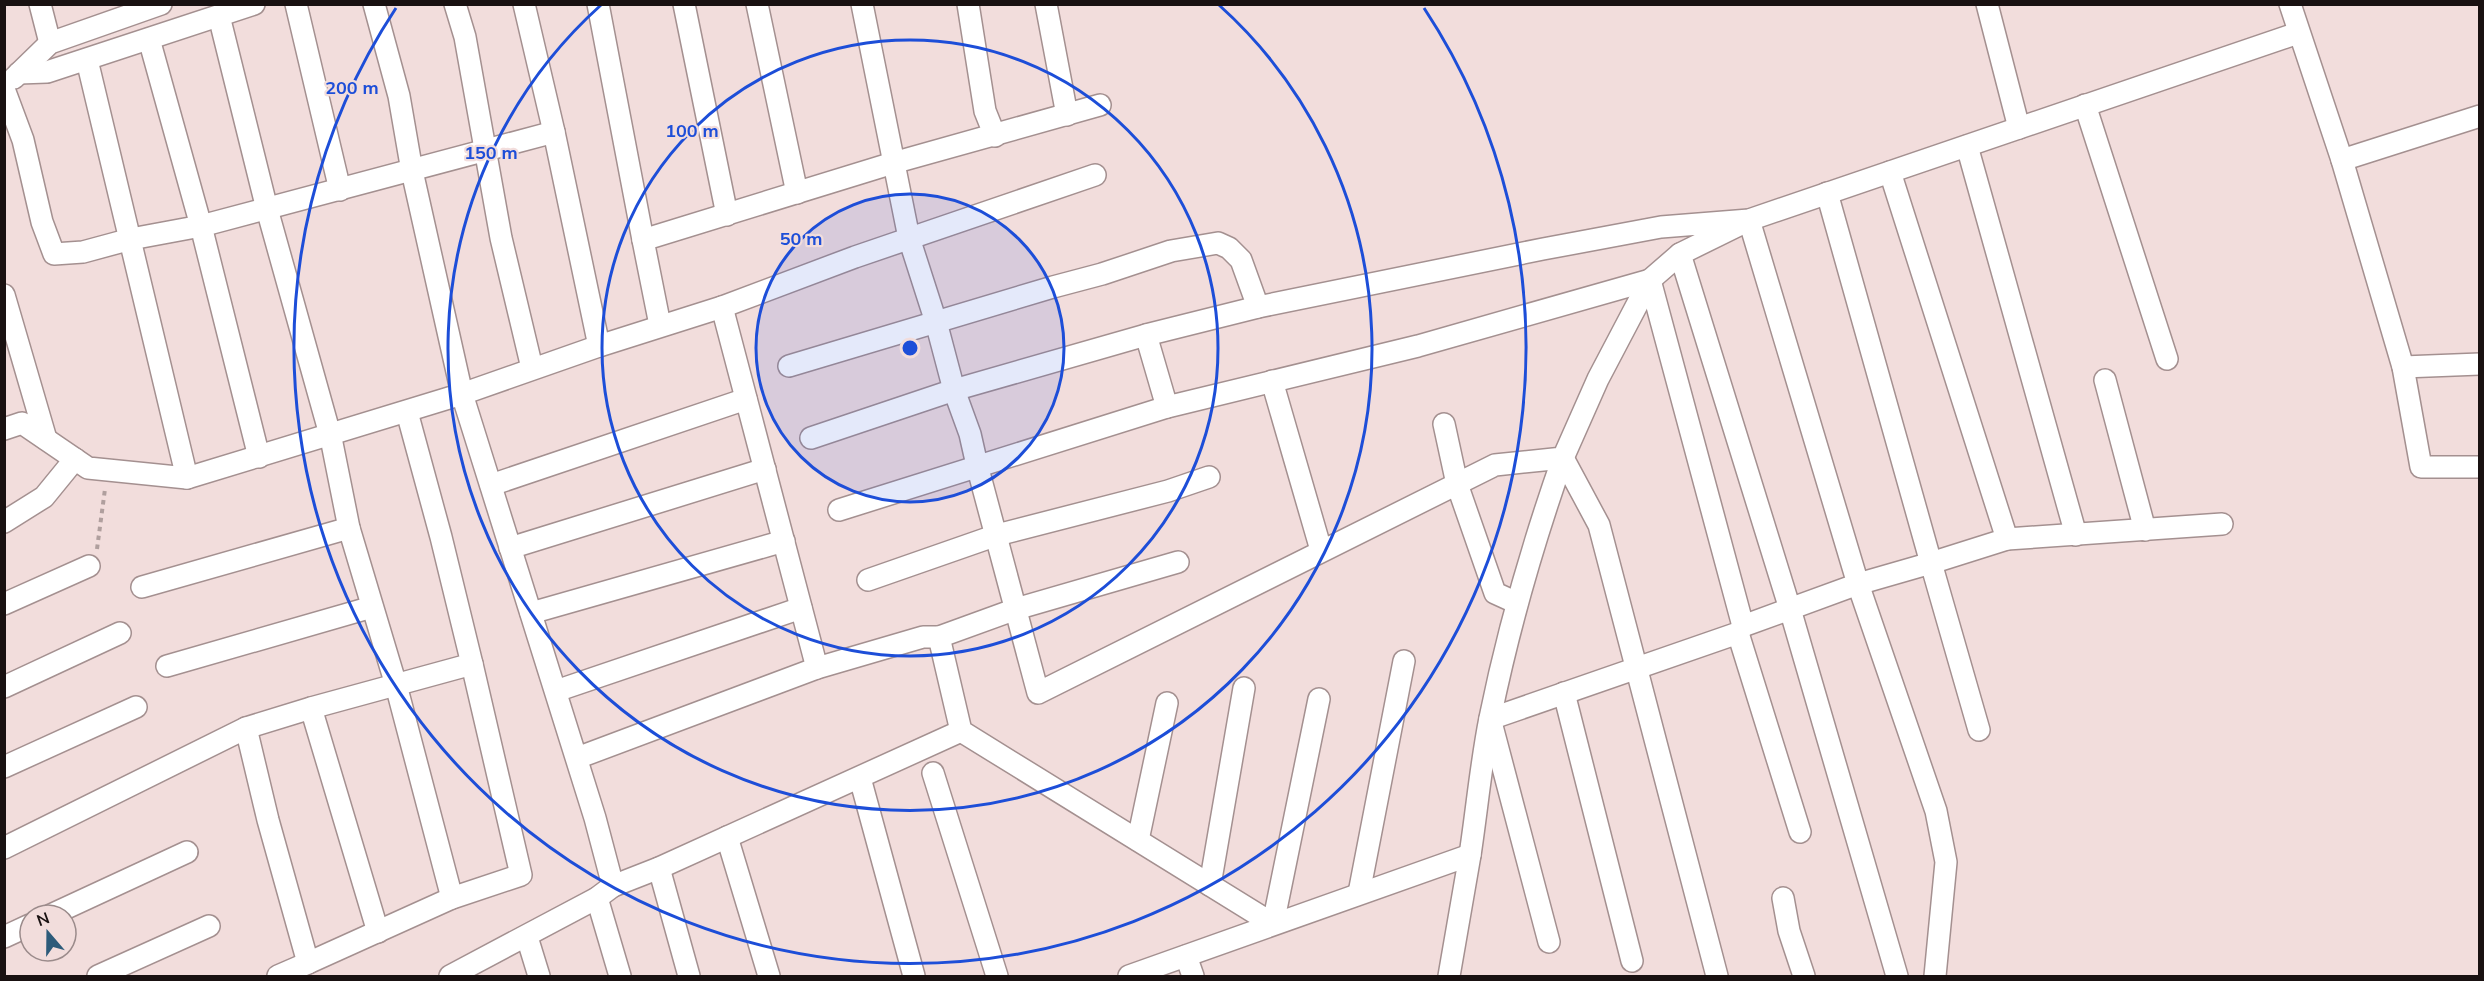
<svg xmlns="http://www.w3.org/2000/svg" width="2484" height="981" font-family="Mulish,sans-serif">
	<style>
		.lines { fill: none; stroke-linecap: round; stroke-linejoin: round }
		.minor-casing { stroke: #a49090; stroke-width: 24 }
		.path { stroke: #b09f9e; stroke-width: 4; stroke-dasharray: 4.5 4.5; stroke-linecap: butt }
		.minor { stroke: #fff; stroke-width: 21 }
		.ring { fill: none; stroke: #1d4ed8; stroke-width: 3 }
		.centre { fill: #1d4ed8; stroke: #f2dddc; stroke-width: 3 }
		.ring-label { font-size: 18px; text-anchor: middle; font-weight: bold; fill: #1d4ed8; stroke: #f2dddc; stroke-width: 4.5; stroke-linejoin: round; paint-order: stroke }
	</style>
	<rect width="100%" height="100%" fill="#f2dddc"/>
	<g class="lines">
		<g class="minor-casing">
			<g id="minor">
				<path d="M40 4 50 43"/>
				<path d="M296 4 340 190"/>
				<path d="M374 4 399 96 412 171 462 394 595 818 613 886 597 898 450 976"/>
				<path d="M455 4 465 37 501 238 532 368"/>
				<path d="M524 4 554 132 599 346"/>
				<path d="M598 4 643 240"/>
				<path d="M684 4 727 215"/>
				<path d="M757 4 797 193"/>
				<path d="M968 4 985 111 995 136"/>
				<path d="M1046 4 1067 115"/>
				<path d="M1987 4 2019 128"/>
				<path d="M2290 4 2342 160 2403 367 2421 467H2480"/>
				<path d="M219 16 267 209 331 438 349 528 396 685 452 898"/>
				<path d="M149 39 201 226 259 457"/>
				<path d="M87 60 187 478"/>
				<path d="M19 73 47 72 254 4"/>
				<path d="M14 78 50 43 161 4"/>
				<path d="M4 89 23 140 42 222 54 254 83 252 131 239 201 226 554 132"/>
				<path d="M2085 105 2167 359"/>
				<path d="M1967 146 2076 535"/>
				<path d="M2342 160 2480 116"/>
				<path d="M1890 172 2007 539"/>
				<path d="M1827 193 1931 563 2007 539 2222 524"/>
				<path d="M1749 220 1661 227 1543 249 1258 307 1146 335 954 390 970 434 977 465 1038 693 1495 465 1563 458 1598 379 1650 280 1680 254 1749 220 2298 33"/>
				<path d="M1749 220 1858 584 1936 811 1946 862 1935 976"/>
				<path d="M1680 254 1790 609 1897 976"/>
				<path d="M4 295 46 439"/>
				<path d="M722 307 817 668"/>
				<path d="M660 325 643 240 893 163 1100 105"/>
				<path d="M1146 335 1167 407 1418 346 1650 280 1743 626"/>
				<path d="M789 366 1053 287 1102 274 1171 251 1218 243 1229 248 1241 260 1258 307"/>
				<path d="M2403 367 2480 364"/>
				<path d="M2105 380 2145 530"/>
				<path d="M1272 381 1321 550"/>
				<path d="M1444 424 1457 484 1495 593 1517 603"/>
				<path d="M4 429 22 423 88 468 187 478 462 394 599 346 722 307 855 257 1095 175"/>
				<path d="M811 438 954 390 936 322 909 238 862 4"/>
				<path d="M491 485 746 399"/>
				<path d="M839 510 1167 407"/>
				<path d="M4 522 44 497 75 459"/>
				<path d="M510 548 765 469"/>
				<path d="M868 580 997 535 1168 491 1209 477"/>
				<path d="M142 587 349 528"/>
				<path d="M4 604 89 566"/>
				<path d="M531 613 784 541"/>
				<path d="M1738 633 1800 832"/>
				<path d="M939 637 961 731 1273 924 1319 699"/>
				<path d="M167 666 372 607"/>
				<path d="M4 687 120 633"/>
				<path d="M556 691 801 608"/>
				<path d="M1564 693 1632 961"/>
				<path d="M311 708 378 932"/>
				<path d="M1490 719 1738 633 1743 626 1858 584 1931 563 1979 730"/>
				<path d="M1492 726 1549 942"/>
				<path d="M246 728 268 820 308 963 278 976"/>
				<path d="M577 758 817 668 923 637H939L1016 609 1178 562"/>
				<path d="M4 767 136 707"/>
				<path d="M933 773 997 976"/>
				<path d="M860 778 914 976"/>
				<path d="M727 837 769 976"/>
				<path d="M1138 840 1167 703"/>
				<path d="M4 848 246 728 311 708 472 664 441 537 407 412"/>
				<path d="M1470 855C1477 809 1481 763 1490 718 1508 630 1533 543 1563 458L1599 525 1717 976"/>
				<path d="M659 868 689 976"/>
				<path d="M1210 885 1244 688"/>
				<path d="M613 886 659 868 961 731"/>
				<path d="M1359 893 1404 661"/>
				<path d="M597 898 620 976"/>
				<path d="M1783 898 1789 931 1804 976"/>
				<path d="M51 915 187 852"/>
				<path d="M4 937 30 925"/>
				<path d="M527 937 539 976"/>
				<path d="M1186 956 1193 976"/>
				<path d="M308 963 452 898 521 875 472 664"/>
				<path d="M98 976 209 926"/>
				<path d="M1129 976 1470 855 1449 976"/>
			</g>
		</g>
		<path class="path" d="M97 549 105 489"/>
		<use href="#minor" class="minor"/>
	</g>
	<circle cx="910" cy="348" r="154" fill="#1d4ed8" fill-opacity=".12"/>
	<g class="ring">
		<circle cx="910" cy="348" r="154"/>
		<circle cx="910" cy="348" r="308"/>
		<path d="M1219 5A462 462 0 1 1 601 5"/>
		<path d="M1424 8A616 616 0 1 1 396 8"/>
	</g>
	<circle cx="910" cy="348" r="9" class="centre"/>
	<g class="ring-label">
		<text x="352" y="94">200 m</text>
		<text x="692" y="137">100 m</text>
		<text x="491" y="159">150 m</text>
		<text x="801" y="245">50 m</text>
	</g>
	<rect width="2484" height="981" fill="none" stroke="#191111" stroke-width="12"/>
	<g transform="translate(48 933) rotate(340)"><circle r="28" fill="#f2dddc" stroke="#9b8b8b" stroke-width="1.5"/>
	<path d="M0-4.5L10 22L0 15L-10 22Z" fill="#2d5b7a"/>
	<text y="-9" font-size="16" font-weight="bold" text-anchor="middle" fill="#191111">N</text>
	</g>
</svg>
